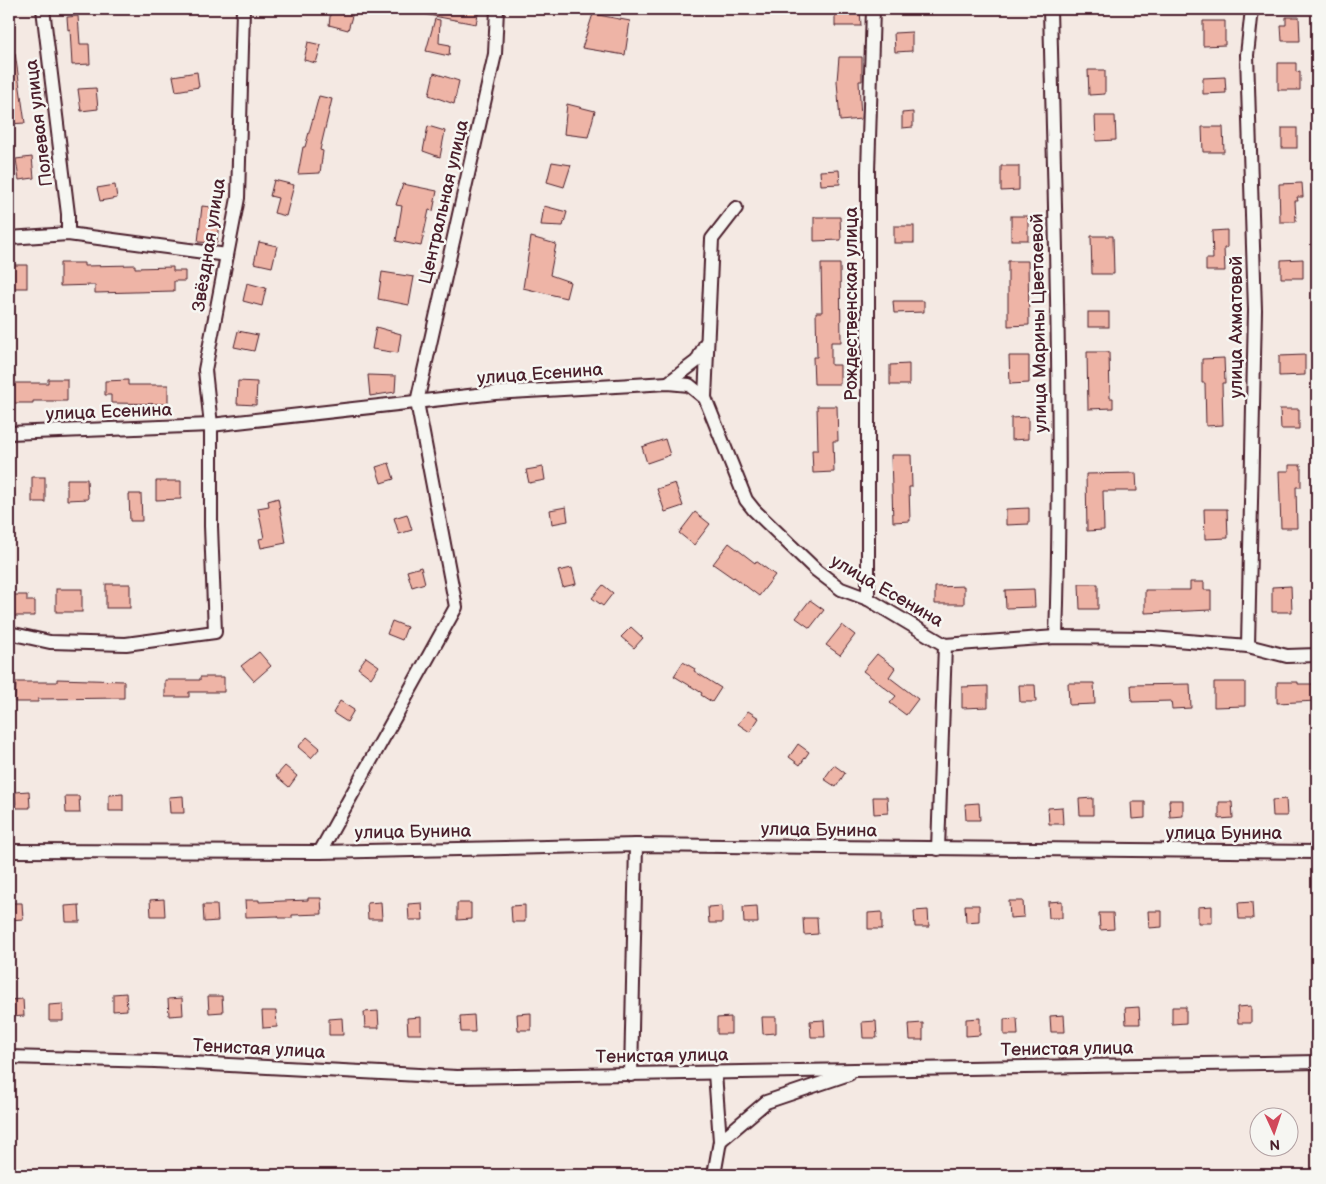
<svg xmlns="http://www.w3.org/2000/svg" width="1326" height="1184" font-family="'Balsamiq Sans',sans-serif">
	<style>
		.building { fill: #eeb4a6; stroke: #4a1f2b }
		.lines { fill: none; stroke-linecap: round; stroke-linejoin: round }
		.minor-casing { stroke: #4a1f2b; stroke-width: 16 }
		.minor { stroke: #f6f6f2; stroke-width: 12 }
		.labels { text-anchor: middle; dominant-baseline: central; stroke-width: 5; stroke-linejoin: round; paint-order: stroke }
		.street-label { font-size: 18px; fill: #4a1f2b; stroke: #f6f6f2 }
	</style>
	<rect width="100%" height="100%" fill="#f4e9e3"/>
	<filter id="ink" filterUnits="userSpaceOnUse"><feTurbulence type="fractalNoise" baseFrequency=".02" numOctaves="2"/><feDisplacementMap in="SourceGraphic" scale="10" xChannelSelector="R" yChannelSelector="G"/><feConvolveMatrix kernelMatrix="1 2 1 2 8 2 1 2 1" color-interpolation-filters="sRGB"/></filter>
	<g filter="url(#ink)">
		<g class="building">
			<path d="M331 9H354L348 30 329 25Z"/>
			<path d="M424 9H479L476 24 423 14Z"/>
			<path d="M835 9H860L861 26H835Z"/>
			<path d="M593 14 630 21 625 55 582 48Z"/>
			<path d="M78 16 80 44H89L90 64 72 65 70 29 68 30 67 17Z"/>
			<path d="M1286 17H1299L1300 41H1282L1281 25H1286Z"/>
			<path d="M435 19 440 20 439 43 450 45 449 56 426 51Z"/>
			<path d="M1203 21H1225V45L1203 46Z"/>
			<path d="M912 32V51L895 52 894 33Z"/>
			<path d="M308 42 321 45 316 63 304 60Z"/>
			<path d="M15 53 25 123 9 124V54Z"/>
			<path d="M839 57H862V81H859L861 119 840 121 837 81Z"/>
			<path d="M1278 63H1296V72L1300 71V90H1278Z"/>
			<path d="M1088 70H1105V94L1089 95Z"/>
			<path d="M197 72 199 87 176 91 173 76Z"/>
			<path d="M434 73 459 81 454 104 429 95Z"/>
			<path d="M1225 77 1226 93 1203 94V78Z"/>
			<path d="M96 88 98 109 81 111 78 89Z"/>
			<path d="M319 96 332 99 320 150 323 151 320 173 298 174 303 147H305Z"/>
			<path d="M567 104 595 111 588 137 564 134Z"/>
			<path d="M913 112V127L902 128V113Z"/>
			<path d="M1095 116H1115L1116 140 1096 141Z"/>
			<path d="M428 126 445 131 440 157 423 151Z"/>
			<path d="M1202 127H1223L1224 152H1203Z"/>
			<rect x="1282" y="128" width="15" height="20"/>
			<path d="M32 157 34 178 19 180 16 159Z"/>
			<path d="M552 162 571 165 564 187 547 182Z"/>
			<path d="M1001 166H1019V190L1001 191Z"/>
			<path d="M839 170 840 184 821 185 820 171Z"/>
			<path d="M274 180 294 185 286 216 274 213 278 198 270 196Z"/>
			<path d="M1302 183 1303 197H1297L1298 201H1295L1296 222H1280L1279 184Z"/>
			<path d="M403 184 437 191 433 211 429 210 421 246 396 241 402 206 396 205Z"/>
			<path d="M115 185 117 198 100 201 97 188Z"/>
			<path d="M202 206 220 208 217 243 198 242Z"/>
			<path d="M544 206 567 212 563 226 541 225Z"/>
			<rect x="1011" y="216" width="17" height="24"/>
			<path d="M814 217H840L841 240 814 241Z"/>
			<rect x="894" y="226" width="20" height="17"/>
			<path d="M1227 230V248H1224L1225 271H1206V259H1213L1212 231Z"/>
			<path d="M1091 236H1113L1114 274H1092Z"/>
			<path d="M531 237 556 244 550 275 570 282 566 298 523 288Z"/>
			<path d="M259 242 277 246 272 267 254 263Z"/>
			<path d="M1303 259V278H1281V260Z"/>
			<path d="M1008 261H1028L1029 325 1008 326Z"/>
			<path d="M60 263H84V266L135 265V268L173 267V271H185V281H174V291L95 293V285L60 286Z"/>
			<path d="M821 264H840L841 342H831V365H840V384H814L813 357H817L816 312H822Z"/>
			<rect x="9" y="265" width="18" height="23"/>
			<path d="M382 272 414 277 409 305 378 299Z"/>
			<path d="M247 283 266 288 262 306 243 301Z"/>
			<path d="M893 301H924V312L894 313Z"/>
			<rect x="1088" y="312" width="21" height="15"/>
			<path d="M376 327 401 334 398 353 372 349Z"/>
			<path d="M238 331 258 335 254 351 234 347Z"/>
			<path d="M1087 352H1109L1110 398H1113V408L1088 409Z"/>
			<path d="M1305 355V375L1279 376V356Z"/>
			<path d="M1009 356H1029V383L1010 384Z"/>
			<path d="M1224 358 1225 383H1222L1223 425 1206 426 1205 383H1202V359Z"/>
			<path d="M909 364V385H890V365Z"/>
			<path d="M368 375 396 376 395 392 370 396Z"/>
			<path d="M48 379H67V401H33V403H11V383H48Z"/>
			<path d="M128 380V385H168V404L111 403V395H105V381Z"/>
			<path d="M238 381 257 382 256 405 237 404Z"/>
			<path d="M817 406H837L838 441H833L834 472 813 473 812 450H818Z"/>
			<path d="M1280 409H1299V429H1281Z"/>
			<path d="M1028 417V439L1011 440V418Z"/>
			<path d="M665 439 670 455 647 463 642 447Z"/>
			<path d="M891 455H911L912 487H909L910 521 893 522Z"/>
			<path d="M389 463 394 479 381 483 376 467Z"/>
			<path d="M1289 465H1301V487H1296L1297 528H1281L1279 471H1289Z"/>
			<path d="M543 467 545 480 529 483 526 470Z"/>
			<path d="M1136 473 1137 491H1103L1104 530 1087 531 1086 474Z"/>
			<rect x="32" y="477" width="13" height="25"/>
			<path d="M67 479H87L88 499 67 500Z"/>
			<path d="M156 481H181V499L156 500Z"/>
			<path d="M675 483 683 506 665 512 657 489Z"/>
			<path d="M129 494H141L142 521H130Z"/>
			<path d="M278 498 286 543 261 548 259 539 264 538 258 508 269 506 268 501Z"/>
			<path d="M566 507 568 521 552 524 550 510Z"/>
			<path d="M1029 508V524L1006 525V509Z"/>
			<path d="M1204 509H1227L1228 538 1205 539Z"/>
			<path d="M695 512 710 524 694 545 679 533Z"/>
			<path d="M407 514 412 530 399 534 394 518Z"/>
			<path d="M729 543 755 563 756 561 775 575 759 596 734 577 733 578 713 564Z"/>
			<path d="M421 567 425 583 412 587 407 571Z"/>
			<path d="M572 568 576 584 563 587 558 571Z"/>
			<path d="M1190 582H1204V590H1211V610L1145 613V590H1190Z"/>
			<rect x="106" y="584" width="24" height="24"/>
			<path d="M1079 584H1098V609H1080Z"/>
			<path d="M603 585 613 593 603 606 592 598Z"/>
			<path d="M964 586V604H935V587Z"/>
			<path d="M1291 586 1292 612H1272V587Z"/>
			<rect x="56" y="589" width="26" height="23"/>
			<path d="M1034 589 1035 607 1006 608 1005 590Z"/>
			<path d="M9 595H27V601H35V616H9Z"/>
			<path d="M810 600 824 610 810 628 796 618Z"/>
			<path d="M392 621 407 627 402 640 387 634Z"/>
			<path d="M842 625 855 635 840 655 826 645Z"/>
			<path d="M631 627 643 638 634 648 621 637Z"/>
			<path d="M259 652 271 666 254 681 241 666Z"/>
			<path d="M877 654 895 668 889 677 918 699 906 715 890 703 896 696 863 671Z"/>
			<path d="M366 657 379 666 371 678 358 668Z"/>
			<path d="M683 662 695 669 694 671 721 688 712 702 701 695 702 693 674 676Z"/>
			<path d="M200 677H224V692H189V697H165V680H200Z"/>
			<path d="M57 679 124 681V698L38 699V702H15L16 682H57Z"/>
			<path d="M1214 682H1245V706L1214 707Z"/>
			<path d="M1277 682H1298V684H1317V701L1277 703Z"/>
			<path d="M1068 683H1094L1095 704 1069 705Z"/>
			<path d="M1190 684 1191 708 1172 709 1171 701 1132 702 1131 685Z"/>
			<path d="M1019 685H1035L1036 702H1020Z"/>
			<path d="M988 686V707L962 708V687Z"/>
			<path d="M340 701 354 710 347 722 333 713Z"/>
			<path d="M748 711 759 718 750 732 738 724Z"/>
			<path d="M307 737 320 748 311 758 298 747Z"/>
			<path d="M798 744 809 752 800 765 789 757Z"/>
			<path d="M834 765 845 773 836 787 824 779Z"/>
			<path d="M285 766 297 776 289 787 276 776Z"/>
			<path d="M29 791 30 808H16L15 792Z"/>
			<path d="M123 794V811H109V795Z"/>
			<path d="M65 796H79L80 813H66Z"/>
			<path d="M183 796 184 813H170L169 797Z"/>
			<path d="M873 797H887L888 813 874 814Z"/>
			<path d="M1093 798V815H1080L1079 799Z"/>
			<path d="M1286 799 1287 816H1273L1272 800Z"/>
			<path d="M1169 800H1183V816L1170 817Z"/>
			<path d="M1131 802H1145V818L1132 819Z"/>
			<path d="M1219 802H1232L1233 818 1219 819Z"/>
			<path d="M979 803 980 820H966L965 804Z"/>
			<path d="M1062 807 1063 824H1049L1048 808Z"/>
			<path d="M308 898H321L322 914 292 915V918H279L278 916 246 917 245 900H259V902L308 900Z"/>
			<path d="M164 899 165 916H151L150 900Z"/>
			<path d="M1009 901H1023L1024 917 1010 918Z"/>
			<path d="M1062 901V918H1049L1048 902Z"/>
			<path d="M381 902 382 919H368L367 903Z"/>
			<path d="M1252 902 1253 919H1239L1238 903Z"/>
			<path d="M9 903H22L23 919 9 920Z"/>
			<path d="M422 903 423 920H409L408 904Z"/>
			<path d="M457 903H471V919L457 920Z"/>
			<path d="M79 905 80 922H66L65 906Z"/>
			<path d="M203 905H217L218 921 204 922Z"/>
			<path d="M525 905V922H512L511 906Z"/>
			<path d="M965 905H979V921L966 922Z"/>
			<path d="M722 906V923H709L708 907Z"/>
			<path d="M757 906 758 923H744L743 907Z"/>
			<path d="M1212 906V923H1198V907Z"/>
			<path d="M928 910 929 927H915L914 911Z"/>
			<path d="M1148 911H1162V927L1149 928Z"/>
			<path d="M882 912V929H868V913Z"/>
			<path d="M1099 913H1113L1114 929 1100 930Z"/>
			<path d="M803 918H817L818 934 804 935Z"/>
			<path d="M126 993 127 1010 113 1011V994Z"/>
			<path d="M208 996H222L223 1012 209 1013Z"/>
			<path d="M182 998 183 1015 169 1016 168 999Z"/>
			<path d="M23 999 24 1016 10 1017 9 1000Z"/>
			<path d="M63 1004V1021H49V1005Z"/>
			<path d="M1251 1006V1023H1238L1237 1007Z"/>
			<path d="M1139 1007 1140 1024H1126L1125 1008Z"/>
			<path d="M1172 1007H1186V1023L1172 1024Z"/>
			<path d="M262 1011H276L277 1027 263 1028Z"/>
			<path d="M378 1011 379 1028H365L364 1012Z"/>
			<path d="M531 1013V1030H518L517 1014Z"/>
			<path d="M474 1015 475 1032H461L460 1016Z"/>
			<path d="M1064 1015 1065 1032H1051L1050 1016Z"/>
			<path d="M421 1017V1034H408L407 1018Z"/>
			<path d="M731 1017V1034H717V1018Z"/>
			<path d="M762 1017H776V1033L763 1034Z"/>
			<path d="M342 1018 343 1035H329V1019Z"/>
			<path d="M980 1018V1035L966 1036V1019Z"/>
			<path d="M1017 1018 1018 1035H1004V1019Z"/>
			<path d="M824 1020 825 1037H811L810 1021Z"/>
			<path d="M876 1021 877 1038H863L862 1022Z"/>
			<path d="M923 1023V1040H910L909 1024Z"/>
		</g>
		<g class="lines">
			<g class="minor-casing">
				<g id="minor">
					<path d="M43 9 68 214V234"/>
					<path d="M1050 9C1055 218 1063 428 1056 637"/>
					<path d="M9 238 68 234 227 255"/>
					<path d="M668 383 697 361 706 343"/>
					<path d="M705 398 712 239 736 208"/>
					<path d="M9 433 211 425 495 393 668 383 689 385 705 398 746 500 754 510 816 570 841 589 868 599 945 645 1056 637 1152 638 1248 646 1287 656 1317 655"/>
					<path d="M868 599V171L873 9"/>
					<path d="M9 633 50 642 126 644 215 632 211 526V425L205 370 238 198 243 9"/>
					<path d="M1248 646 1255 310 1247 55 1252 9"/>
					<path d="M938 849 945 645"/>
					<path d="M9 851 320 852 636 845 1317 852"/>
					<path d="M320 852 456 607 417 402 495 54 497 9"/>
					<path d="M9 1057 155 1061 457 1077 1317 1062"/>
					<path d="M631 1075 636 845"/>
					<path d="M720 1141 766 1102 849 1074"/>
					<path d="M714 1175 720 1141 715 1073"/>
				</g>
			</g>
			<use href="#minor" class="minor"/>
		</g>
	</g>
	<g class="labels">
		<g class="street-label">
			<text transform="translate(39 123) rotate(-97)">Полевая улица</text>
			<text transform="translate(444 202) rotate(-77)">Центральная улица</text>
			<text transform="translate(209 245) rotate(-81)">Звёздная улица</text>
			<text transform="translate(851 304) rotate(-90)">Рождественская улица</text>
			<text transform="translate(1039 323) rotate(-91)">улица Марины Цветаевой</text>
			<text transform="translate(1236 327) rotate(-90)">улица Ахматовой</text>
			<text transform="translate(540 374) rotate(-4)">улица Есенина</text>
			<text transform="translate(109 412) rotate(-2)">улица Есенина</text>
			<text transform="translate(887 591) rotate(30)">улица Есенина</text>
			<text transform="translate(819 830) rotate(1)">улица Бунина</text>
			<text transform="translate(413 832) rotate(-1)">улица Бунина</text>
			<text x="1224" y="833">улица Бунина</text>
			<text transform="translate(259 1049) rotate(3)">Тенистая улица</text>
			<text transform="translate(1067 1049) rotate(-1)">Тенистая улица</text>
			<text transform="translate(662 1056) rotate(-1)">Тенистая улица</text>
		</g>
	</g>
	<rect width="1326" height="1184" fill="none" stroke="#f6f6f2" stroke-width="30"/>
	<rect x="15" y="15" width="1296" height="1154" fill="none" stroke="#4a1f2b" stroke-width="2" filter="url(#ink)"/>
	<g transform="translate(1274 1132) rotate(177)"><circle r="24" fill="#f6f6f2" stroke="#b1a0a2"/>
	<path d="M0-4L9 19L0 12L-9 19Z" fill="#d1495b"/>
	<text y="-8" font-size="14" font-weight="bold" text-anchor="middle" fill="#4a1f2b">N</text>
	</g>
</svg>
